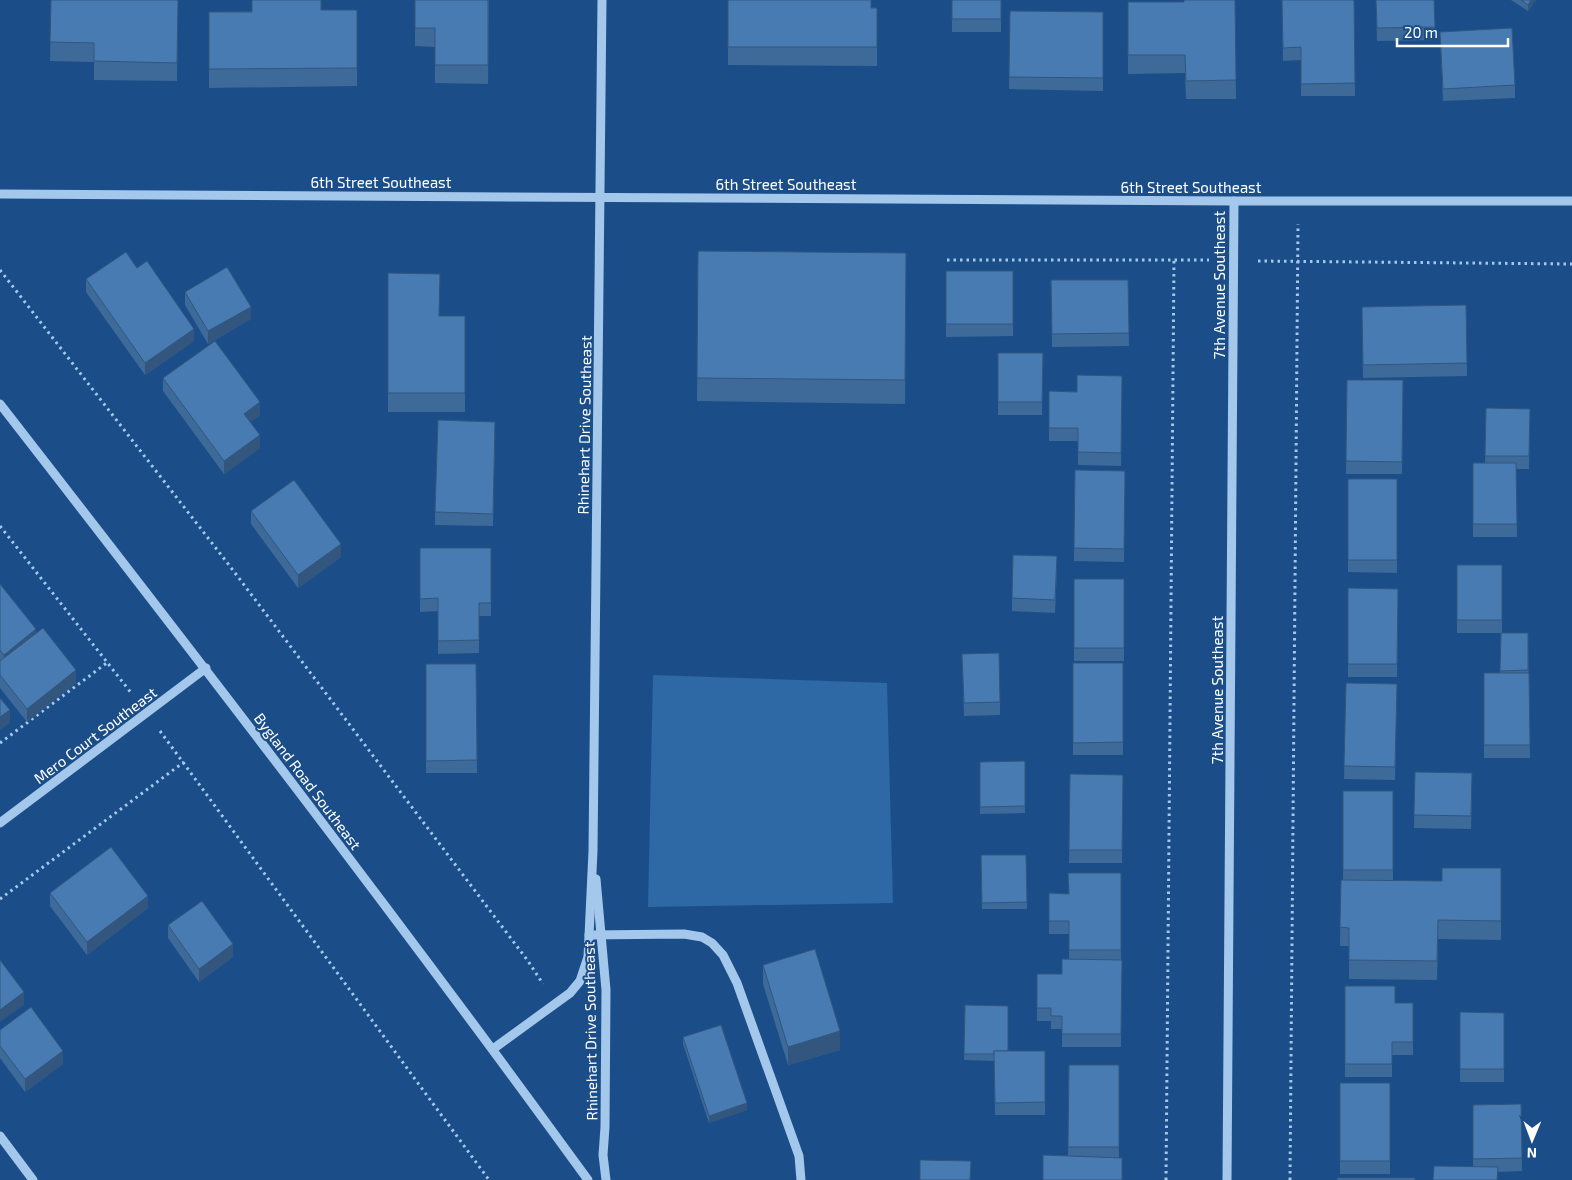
<svg xmlns="http://www.w3.org/2000/svg" width="1572" height="1180" font-family="'Exo 2',sans-serif">
	<style>
		.green { fill: #2e68a5 }
		.lines { fill: none; stroke-linecap: round; stroke-linejoin: round }
		.path { stroke: #a4c7ec; stroke-width: 3; stroke-dasharray: 2.5 4; stroke-linecap: butt }
		.minor { stroke: #a4c7ec; stroke-width: 9 }
		.wall { fill: #3e6a99 }
		.shaded-wall { fill: #32567d }
		.building { fill: #487bb2; stroke: #32567d }
		.labels { text-anchor: middle; dominant-baseline: central; stroke-width: 4; stroke-linejoin: round; paint-order: stroke }
		.street-label { font-size: 15px; fill: #fff; stroke: #1b4e88 }
	</style>
	<rect width="100%" height="100%" fill="#1b4e88"/>
	<path class="green" d="M653 675 887 683 893 903 648 907Z"/>
	<g class="lines">
		<g class="path">
			<path d="M947 260H1209"/>
			<path d="M1258 261 1572 264"/>
			<path d="M0 270 229 565 528 961 543 984"/>
			<path d="M0 526 132 694"/>
			<path d="M160 731 489 1180"/>
			<path d="M0 743 108 662"/>
			<path d="M0 899 184 762"/>
			<path d="M1166 1180 1174 260"/>
			<path d="M1290 1180 1298 224"/>
		</g>
		<g class="minor">
			<path d="M0 194 1234 201H1572"/>
			<path d="M0 404C199 660 397 917 588 1180"/>
			<path d="M0 823 206 668"/>
			<path d="M596 879 606 990 605 1127 603 1155 606 1180"/>
			<path d="M589 935 684 934 702 937 712 943 723 955 737 983 799 1156 801 1180"/>
			<path d="M493 1049 570 993 580 981 588 957 593 851 602 0"/>
			<path d="M0 1136 33 1180"/>
			<path d="M1227 1180 1234 201"/>
		</g>
	</g>
	<g class="wall">
		<path d="M51 0H178L177 81 94 80V62L50 61Z"/>
		<path d="M415 0H489L488 84 435 83V47L415 46Z"/>
		<path d="M728 0 877 8V66L728 65Z"/>
		<rect x="952" y="0" width="49" height="32"/>
		<path d="M1235 0 1236 99H1186L1185 73 1128 74V2H1184Z"/>
		<path d="M1282 0H1354L1355 96H1301V60L1283 61Z"/>
		<path d="M1376 0H1434L1435 40 1377 41Z"/>
		<path d="M1511 0H1536L1528 11Z"/>
		<path d="M357 10V86L209 88V12Z"/>
		<path d="M1010 11 1103 12V91L1009 89Z"/>
		<path d="M1440 32 1515 85V98L1443 101Z"/>
		<path d="M698 251 906 253 905 404 697 401Z"/>
		<path d="M137 268 194 341 145 375 86 292V279Z"/>
		<path d="M946 271H1013V336L946 337Z"/>
		<path d="M388 273 440 316H465V412H388Z"/>
		<path d="M1051 280H1128L1129 346 1052 347Z"/>
		<path d="M185 292 251 319 208 344 185 305Z"/>
		<path d="M1466 305 1467 376 1363 378 1362 307Z"/>
		<path d="M998 353H1043L1042 415H998Z"/>
		<path d="M1122 376 1121 466 1078 465V441H1049V391L1077 392Z"/>
		<path d="M163 378 260 415 250 422 260 448 224 474 163 391Z"/>
		<path d="M1347 380H1403L1402 474H1346Z"/>
		<path d="M1486 408 1530 409 1529 469H1516L1517 537H1473V463H1485Z"/>
		<path d="M495 434 493 526 435 525V512Z"/>
		<path d="M1075 470 1125 471 1124 562 1074 561Z"/>
		<path d="M1348 479H1397V573L1348 572Z"/>
		<path d="M251 511 341 557 298 588 251 524Z"/>
		<path d="M420 548H491V616H479V653L438 654V611L420 612Z"/>
		<rect x="1457" y="565" width="45" height="68"/>
		<path d="M1057 569 1055 613 1012 611V598Z"/>
		<rect x="1074" y="579" width="50" height="82"/>
		<path d="M0 584 36 633 76 683 27 722 0 688Z"/>
		<path d="M1348 588 1398 589 1397 677H1348Z"/>
		<path d="M1501 633H1528L1530 758H1484V673H1500Z"/>
		<path d="M962 654 1000 702V715L964 716Z"/>
		<rect x="1073" y="663" width="50" height="92"/>
		<path d="M426 664H476L477 773H426Z"/>
		<path d="M1346 683 1397 684 1395 780 1344 779Z"/>
		<path d="M1025 761V813L980 814V762Z"/>
		<path d="M1415 772 1472 773 1471 829 1414 828Z"/>
		<path d="M1070 774 1123 775 1122 863H1069Z"/>
		<path d="M1343 791H1393V881H1442L1501 868V940L1438 939 1437 980 1349 979V946H1340L1341 880H1343Z"/>
		<path d="M981 855H1026L1027 909H982Z"/>
		<path d="M1121 873V1047H1062V1029H1051V1021H1037V974H1062L1069 959V934H1049V893L1068 894Z"/>
		<path d="M50 893 148 908 87 955 50 906Z"/>
		<path d="M168 925 233 957 199 982 168 938Z"/>
		<path d="M763 965 840 1050 788 1065 763 984Z"/>
		<path d="M1345 986 1395 1003H1413V1055H1392V1077H1345Z"/>
		<path d="M965 1005 1008 1051H1045V1115H995L994 1061 964 1060Z"/>
		<path d="M1460 1012 1504 1013V1082H1460Z"/>
		<path d="M0 1030 63 1064 25 1092 0 1058Z"/>
		<path d="M683 1037 747 1110 709 1123 683 1044Z"/>
		<path d="M1069 1065H1119V1158L1068 1156Z"/>
		<rect x="1340" y="1083" width="50" height="91"/>
		<path d="M1521 1104 1522 1171 1498 1172 1473 1167V1105Z"/>
	</g>
	<g class="shaded-wall">
		<path d="M1531 0H1536L1528 11V5Z"/>
		<path d="M251 307V319L208 344V331Z"/>
		<path d="M194 329V341L145 375V363Z"/>
		<path d="M260 402V415L244 427V414Z"/>
		<path d="M260 435V448L224 474V461Z"/>
		<path d="M341 544V557L298 588V575Z"/>
		<path d="M36 629V642L4 668V655Z"/>
		<path d="M76 670V683L27 722V709Z"/>
		<path d="M10 710V723L0 730V717Z"/>
		<path d="M148 896V908L87 955V942Z"/>
		<path d="M233 944V957L199 982V969Z"/>
		<path d="M24 992V1005L0 1022V1010Z"/>
		<path d="M840 1031V1050L788 1065V1047Z"/>
		<path d="M63 1051V1064L25 1092V1079Z"/>
		<path d="M747 1103V1110L709 1123V1116Z"/>
	</g>
	<g class="building">
		<path d="M51 0H178L177 63 94 61V43L50 42Z"/>
		<path d="M252 0H321V10H357V68L209 69V12H252Z"/>
		<path d="M415 0H488V65H435V28H415Z"/>
		<path d="M728 0H871V8H877V47H728Z"/>
		<rect x="952" y="0" width="49" height="19"/>
		<path d="M1184 0H1235L1236 80 1186 81 1185 55H1128V2H1184Z"/>
		<path d="M1282 0H1354L1355 83 1301 84V47L1283 48Z"/>
		<path d="M1376 0H1434L1435 27 1377 28Z"/>
		<path d="M1521 0H1531L1528 5Z"/>
		<path d="M1010 11 1103 12V78L1009 77Z"/>
		<path d="M1512 28 1515 85 1443 89 1440 32Z"/>
		<path d="M698 251 906 253 905 380 697 378Z"/>
		<path d="M126 252 137 268 147 261 194 329 145 363 86 279Z"/>
		<path d="M227 267 251 307 208 331 185 292Z"/>
		<rect x="946" y="271" width="67" height="53"/>
		<path d="M388 273 440 274 439 316H465V393H388Z"/>
		<path d="M1051 280H1128L1129 333 1052 334Z"/>
		<path d="M1466 305 1467 363 1363 365 1362 307Z"/>
		<path d="M215 341 260 402 244 414 260 435 224 461 163 378Z"/>
		<path d="M998 353H1043L1042 402H998Z"/>
		<path d="M1077 375 1122 376 1121 453 1078 452V428H1049V391L1077 392Z"/>
		<path d="M1347 380H1403L1402 462 1346 461Z"/>
		<path d="M1486 408 1530 409 1529 456H1485Z"/>
		<path d="M438 420 495 422 493 514 435 512Z"/>
		<path d="M1473 463H1516L1517 524H1473Z"/>
		<path d="M1075 470 1125 471 1124 549 1074 548Z"/>
		<rect x="1348" y="479" width="49" height="81"/>
		<path d="M294 480 341 544 298 575 251 511Z"/>
		<path d="M420 548H491V603H479V640L438 641V598L420 599Z"/>
		<path d="M1013 555 1057 556 1055 600 1012 598Z"/>
		<rect x="1457" y="565" width="45" height="55"/>
		<rect x="1074" y="579" width="50" height="69"/>
		<path d="M0 584 36 629 4 655 0 650Z"/>
		<path d="M1348 588 1398 589 1397 664H1348Z"/>
		<path d="M43 628 76 670 27 709 0 675V661Z"/>
		<path d="M1501 633H1528V670L1500 671Z"/>
		<path d="M999 653 1000 702 964 703 962 654Z"/>
		<path d="M1073 663H1123V742L1073 743Z"/>
		<path d="M426 664H476L477 760 426 761Z"/>
		<path d="M1484 673H1529L1530 745H1484Z"/>
		<path d="M1346 683 1397 684 1395 767 1344 766Z"/>
		<path d="M0 698 10 710 0 717Z"/>
		<path d="M1025 761V806L980 807V762Z"/>
		<path d="M1415 772 1472 773 1471 816 1414 815Z"/>
		<path d="M1070 774 1123 775 1122 850H1069Z"/>
		<rect x="1343" y="791" width="50" height="79"/>
		<path d="M111 847 148 896 87 942 50 893Z"/>
		<path d="M981 855H1026L1027 902 982 903Z"/>
		<path d="M1442 868H1501V921L1438 920 1437 961 1349 960V928L1340 927 1341 880 1442 881Z"/>
		<path d="M1068 873H1121V950H1069V921H1049V893L1069 894Z"/>
		<path d="M202 901 233 944 199 969 168 925Z"/>
		<path d="M815 949 840 1031 788 1047 763 965Z"/>
		<path d="M1062 959 1122 960 1121 1034H1062V1016H1051V1008H1037V974H1062Z"/>
		<path d="M0 960 24 992 0 1010Z"/>
		<path d="M1345 986H1395V1003H1413V1042H1392V1064H1345Z"/>
		<path d="M965 1005 1008 1006V1051H994V1054H964Z"/>
		<path d="M31 1007 63 1051 25 1079 0 1046V1030Z"/>
		<path d="M1460 1012 1504 1013V1069H1460Z"/>
		<path d="M721 1025 747 1103 709 1116 683 1037Z"/>
		<path d="M994 1051H1045V1102L995 1103Z"/>
		<path d="M1069 1065H1119V1147H1068Z"/>
		<rect x="1340" y="1083" width="50" height="78"/>
		<path d="M1521 1104 1522 1158 1473 1159V1105Z"/>
		<path d="M1043 1155 1122 1158V1180H1043Z"/>
		<path d="M920 1160 971 1161 970 1180H920Z"/>
		<path d="M1434 1166 1498 1167 1497 1180H1433Z"/>
		<rect x="1337" y="1178" width="78" height="2"/>
	</g>
	<g class="labels">
		<g class="street-label">
			<text x="381" y="182">6th Street Southeast</text>
			<text x="786" y="184">6th Street Southeast</text>
			<text x="1191" y="187">6th Street Southeast</text>
			<text transform="translate(1219 285) rotate(-90)">7th Avenue Southeast</text>
			<text transform="translate(584 425) rotate(-89)">Rhinehart Drive Southeast</text>
			<text transform="translate(1217 690) rotate(-90)">7th Avenue Southeast</text>
			<text transform="translate(95 735) rotate(-37)">Mero Court Southeast</text>
			<text transform="translate(308 781) rotate(53)">Bygland Road Southeast</text>
			<text transform="translate(590 1031) rotate(-91)">Rhinehart Drive Southeast</text>
		</g>
	</g>
	<g transform="translate(1532 1140) rotate(181)" stroke="#1b4e88" stroke-width="4" paint-order="stroke">
	<path d="M0-4L9 19L0 12L-9 19Z" fill="#ffffff"/>
	<text y="-8" font-size="14" font-weight="bold" text-anchor="middle" fill="#ffffff">N</text>
	</g>
	<path d="M1397 38v8h111v-8" fill="none" stroke="#ffffff" stroke-width="2.5"/>
	<text x="1404" y="38" font-size="15" fill="#ffffff" stroke="#1b4e88" stroke-width="4" paint-order="stroke">20 m</text>
</svg>
